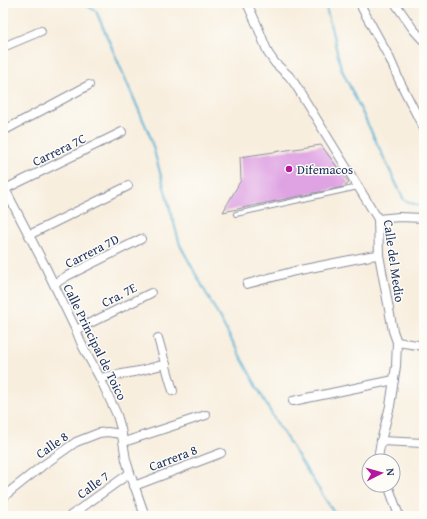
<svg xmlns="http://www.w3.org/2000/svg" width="427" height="519" font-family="'Gentium Book Plus',serif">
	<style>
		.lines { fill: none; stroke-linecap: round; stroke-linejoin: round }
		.stream { stroke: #54b0d2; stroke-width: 2 }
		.building { fill: #dfa3e3 }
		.lane-casing { stroke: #8a8e9e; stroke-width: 6 }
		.street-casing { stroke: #8a8e9e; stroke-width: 10 }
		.lane { stroke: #fff; stroke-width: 4 }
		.street { stroke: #fff; stroke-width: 8 }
		.poi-dot { fill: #b5179e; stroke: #fdfcf7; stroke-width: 1.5 }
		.labels { text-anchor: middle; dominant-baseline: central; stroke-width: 3; stroke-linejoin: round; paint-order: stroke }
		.street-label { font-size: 13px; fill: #1b2f5e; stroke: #fdfcf7 }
		.poi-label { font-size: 13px; fill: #1b2f5e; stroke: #fdfcf7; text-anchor: start }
	</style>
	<rect width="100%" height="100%" fill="#fdfcf7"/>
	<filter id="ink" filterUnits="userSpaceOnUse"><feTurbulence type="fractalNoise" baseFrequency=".025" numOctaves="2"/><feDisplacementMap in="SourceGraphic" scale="8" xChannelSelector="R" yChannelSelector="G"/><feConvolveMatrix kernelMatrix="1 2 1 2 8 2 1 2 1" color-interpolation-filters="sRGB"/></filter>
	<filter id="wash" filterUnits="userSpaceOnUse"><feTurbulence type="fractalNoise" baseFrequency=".012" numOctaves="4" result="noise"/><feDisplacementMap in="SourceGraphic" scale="16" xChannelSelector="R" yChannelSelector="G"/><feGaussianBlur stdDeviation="0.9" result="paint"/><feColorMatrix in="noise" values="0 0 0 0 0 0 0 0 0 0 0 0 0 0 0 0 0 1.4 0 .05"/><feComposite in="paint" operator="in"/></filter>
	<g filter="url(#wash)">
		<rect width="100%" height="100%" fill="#f8eede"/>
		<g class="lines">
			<g class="stream">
				<path d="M82 3 96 11 150 136 180 245 275 420 336 516"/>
				<path d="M325 3 341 68 404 200 424 208"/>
			</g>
		</g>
		<g id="blocks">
			<path class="building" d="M321 145 349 183 344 187 290 198 223 212 241 180 240 157Z"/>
		</g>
	</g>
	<g filter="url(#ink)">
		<use href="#blocks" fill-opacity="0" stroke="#8a8e9e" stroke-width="1"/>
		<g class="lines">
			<g class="lane-casing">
				<path id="lane" d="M236 214 358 187"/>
			</g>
			<g class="street-casing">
				<g id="street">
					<path d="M247 3 257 25 268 53 275 63 289 76 295 84 378 219 379 255 393 331 397 342 396 366 390 406 381 441 378 458 380 461"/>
					<path d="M361 3 362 8 390 59 400 82 424 129"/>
					<path d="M395 3 413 29 424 41"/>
					<path d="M3 47 41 31"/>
					<path d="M3 131 89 85"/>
					<path d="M3 186 5 189 44 264 76 330 82 345 100 378 117 415 121 429 126 460 130 473 145 516"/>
					<path d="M5 189 122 132"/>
					<path d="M378 219 399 217 424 218"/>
					<path d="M29 235 128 186"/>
					<path d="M54 284 67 276 141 239"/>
					<path d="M247 284 295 271 370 256 379 255"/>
					<path d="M76 330 151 293"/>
					<path d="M158 338 173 391"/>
					<path d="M397 342 424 346"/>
					<path d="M100 378 139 371 166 364"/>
					<path d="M293 401 394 380"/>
					<path d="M381 441 424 443"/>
					<path d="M124 442 206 415"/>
					<path d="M388 485 399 516"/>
					<path d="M134 486 221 453"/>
					<path d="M3 497 42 466 76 442 99 433 107 432 122 434"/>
					<path d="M70 516 130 473"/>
				</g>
			</g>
			<use href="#lane" class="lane"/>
			<use href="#street" class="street"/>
		</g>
	</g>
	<circle class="poi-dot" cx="289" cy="169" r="4"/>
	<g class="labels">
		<g class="street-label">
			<text transform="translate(59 150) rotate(-26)">Carrera 7C</text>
			<text transform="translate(92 251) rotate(-27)">Carrera 7D</text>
			<text transform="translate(394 261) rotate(82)">Calle del Medio</text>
			<text transform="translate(119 295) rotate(-27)">Cra. 7E</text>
			<text transform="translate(95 342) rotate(64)">Calle Principal de Toico</text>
			<text transform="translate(52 445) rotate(-35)">Calle 8</text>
			<text transform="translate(173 458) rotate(-21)">Carrera 8</text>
			<text transform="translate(93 485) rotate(-36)">Calle 7</text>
		</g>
		<g class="poi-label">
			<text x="297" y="169">Difemacos</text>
		</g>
	</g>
	<rect width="427" height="519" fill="none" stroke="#fdfcf7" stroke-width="16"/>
	<g transform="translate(381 473) rotate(84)"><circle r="19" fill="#fdfcf7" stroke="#a3aaba"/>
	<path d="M0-3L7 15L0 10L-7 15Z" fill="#b5179e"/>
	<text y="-6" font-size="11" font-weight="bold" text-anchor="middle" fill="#1b2f5e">N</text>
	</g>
</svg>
